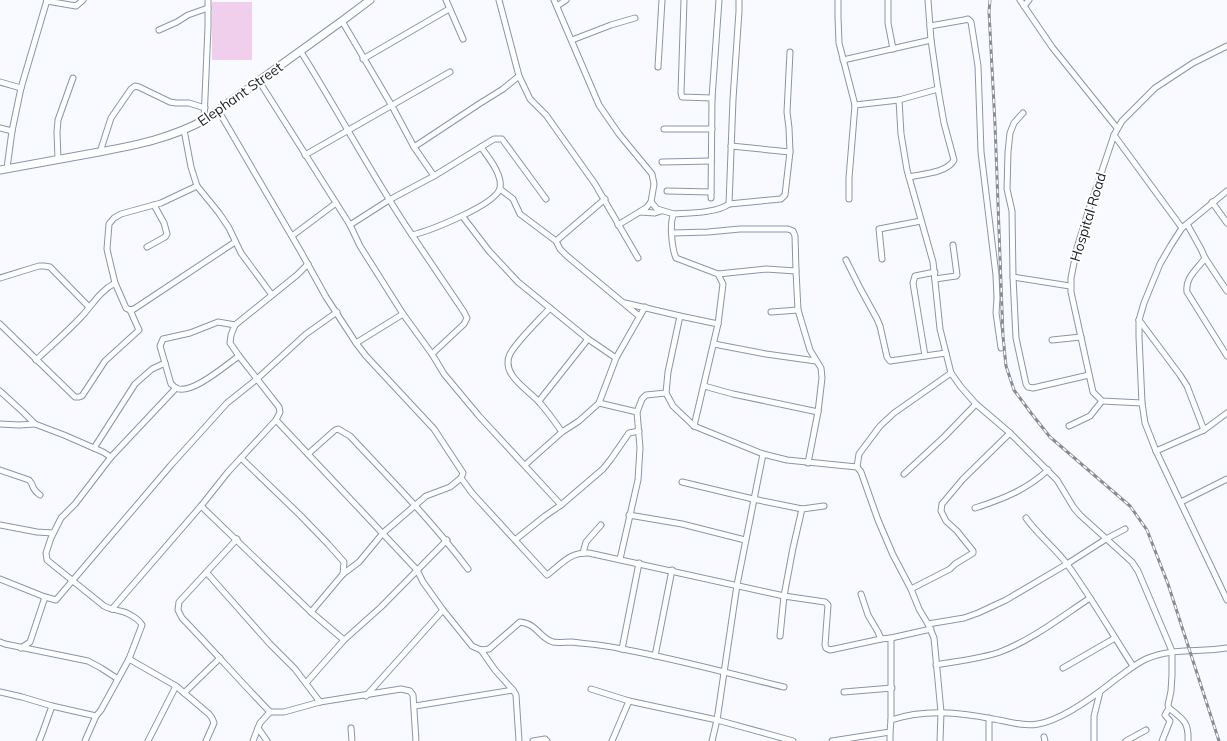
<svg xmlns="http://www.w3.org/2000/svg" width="1227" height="741" font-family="Mulish,sans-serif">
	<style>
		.green { fill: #f0cfed }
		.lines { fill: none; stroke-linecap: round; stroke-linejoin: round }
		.street-casing { stroke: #8996aa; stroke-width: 7 }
		.secondary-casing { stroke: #8996aa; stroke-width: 9 }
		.street { stroke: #fff; stroke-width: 5 }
		.secondary { stroke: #fff; stroke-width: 7 }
		.rail-casing { stroke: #888b92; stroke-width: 3 }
		.rail { stroke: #fff; stroke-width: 1.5; stroke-dasharray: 4.5; stroke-linecap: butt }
		.labels { text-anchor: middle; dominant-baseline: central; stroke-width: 4; stroke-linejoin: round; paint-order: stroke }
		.street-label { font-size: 14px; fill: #181d25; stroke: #fff }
	</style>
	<rect width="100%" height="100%" fill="#f8faff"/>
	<rect class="green" x="212" y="2" width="40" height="58"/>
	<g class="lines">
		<g class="street-casing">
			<g id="street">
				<path d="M446 0 463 39"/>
				<path d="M499 0 519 76 530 99 546 115 595 184 638 258"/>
				<path d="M554 0 599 105 619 134 652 174 654 184 651 202 646 208 618 225"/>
				<path d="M684 0 681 93 682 97 712 98"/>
				<path d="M838 0V17L839 43 855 105 849 178V199"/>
				<path d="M888 0V23L893 49"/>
				<path d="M1020 0 1052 47 1117 128"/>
				<path d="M47 1 76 6 83 0"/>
				<path d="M557 6 566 0"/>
				<path d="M1024 6 1029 0"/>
				<path d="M342 21 392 106 414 147 434 176"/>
				<path d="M930 26 964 20 968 19 971 22 978 66 981 152 996 275 997 298 996 313 1001 348"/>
				<path d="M159 30 177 22 188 15 208 8"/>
				<path d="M572 40 611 25 635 18"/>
				<path d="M301 52C339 112 372 176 412 235 429 231 496 205 500 188 503 175 488 157 481 147"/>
				<path d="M790 52 787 112 789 128 790 152 785 195 781 199 729 204C717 213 689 213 674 214 669 222 672 249 676 258L718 274 766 269 796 271 798 310 810 350 821 368 822 378 818 412 808 463"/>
				<path d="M363 59 449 9"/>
				<path d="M843 60 931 40"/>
				<path d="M658 67 662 0"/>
				<path d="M259 81 350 225 360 246 403 314 432 354 444 374 479 416 561 505 545 516 515 540"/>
				<path d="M0 82 21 88"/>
				<path d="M899 100 901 134 907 170 933 262 940 329 951 373 961 387 976 404 1010 433 1057 480 1074 508 1080 515 1132 562 1138 571 1172 651V675L1171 691 1168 705 1169 708C1183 719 1189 722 1188 741"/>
				<path d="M855 105 899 100 938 89"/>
				<path d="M218 110 301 252 326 297 356 343 366 356 434 429 463 473 461 478 450 487 426 496 383 533 359 562 343 574 311 612"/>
				<path d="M1023 113 1014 123 1010 133 1008 152 1007 189 1012 211 1013 277 1070 286"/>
				<path d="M204 120 208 27V0"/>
				<path d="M0 128 12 131"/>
				<path d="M664 129H712"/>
				<path d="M184 130 191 167 197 186 219 213 229 228 241 253 272 295"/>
				<path d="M1114 135 1182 228"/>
				<path d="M731 146 790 152"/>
				<path d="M414 147 479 104 503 89 519 76"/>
				<path d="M100 152 111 118 131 89 135 86 139 87 170 102 176 103H189L205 108"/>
				<path d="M305 155 450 72"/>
				<path d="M58 160 57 132 58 120 73 78"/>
				<path d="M662 162 711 161"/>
				<path d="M7 168 12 131 21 88 47 0"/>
				<path d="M909 177C922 174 947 173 954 160L944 123 938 89 931 40 928 0"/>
				<path d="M500 189 513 199 520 214 556 241"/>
				<path d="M667 191 711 192"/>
				<path d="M1227 191 1182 228 1171 245 1160 264 1144 303 1139 320V337L1142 403 1145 423 1156 451 1227 600"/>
				<path d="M711 198 712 98 719 0"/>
				<path d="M605 199 556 241 560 249 567 256 639 316"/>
				<path d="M651 202 657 209 674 214"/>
				<path d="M1212 202 1227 223"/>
				<path d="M729 204 733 99 739 11V0"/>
				<path d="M640 212 655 213 661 211"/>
				<path d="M463 217 489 251 518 282 588 339 616 358"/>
				<path d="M1187 224 1201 249 1205 258C1197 270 1185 277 1187 292L1227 356"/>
				<path d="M350 225 389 200 434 176 494 139H502L546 199"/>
				<path d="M673 233 708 232 740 229H788L793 231 795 236 796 271"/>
				<path d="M412 235 464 312 467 318 464 324 432 354"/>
				<path d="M292 236 336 203"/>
				<path d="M147 247 165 237 167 234 164 223 154 205"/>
				<path d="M1205 258 1227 291"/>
				<path d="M882 259 879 229 921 221"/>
				<path d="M846 260 860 288 877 319 880 326 887 357 890 361 946 353"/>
				<path d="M1013 277 1016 338 1026 384 1028 387 1033 388 1089 375"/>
				<path d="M0 278 39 266H44L50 267 89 307"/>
				<path d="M935 279 956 276 957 275 953 245"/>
				<path d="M625 303 680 316 718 324"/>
				<path d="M550 308C539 320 517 341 510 354 500 375 529 390 540 403 548 412 555 422 562 432"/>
				<path d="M130 310 134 309 235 242"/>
				<path d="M771 312 798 310"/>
				<path d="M680 316 668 372 666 393 673 406 694 426 763 454 787 460 857 467 861 472 878 520 893 555 911 589 919 609 928 624 934 638 941 712 940 741"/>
				<path d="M1139 320 1180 375 1187 386 1204 430"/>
				<path d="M0 324 75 397H79L82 396 105 361 139 330 130 310 126 308 115 283 109 258 107 249 109 224 114 218 121 214 161 203 197 186"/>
				<path d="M235 325 218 322 190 333 163 339 160 346 171 384C173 385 174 387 176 388 191 396 227 364 239 356"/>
				<path d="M1052 340 1081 337"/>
				<path d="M356 343 403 314"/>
				<path d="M714 344 766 354 816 361"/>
				<path d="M925 356 913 283 915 276 935 272"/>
				<path d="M36 360C52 345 68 331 82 316 93 304 100 291 115 283"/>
				<path d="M704 386 733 394 818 412"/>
				<path d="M0 391 23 412 35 424 64 435 103 452 111 457"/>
				<path d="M539 401 588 339"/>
				<path d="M599 403 637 412 640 448 638 480 620 559"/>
				<path d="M1142 403 1102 401 1093 392 1071 292V278L1077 248 1088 212 1114 135 1122 121 1155 88 1193 63 1227 46"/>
				<path d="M637 412 642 399 646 395 666 393"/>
				<path d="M276 420 417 570 423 582 443 610 472 646 481 650 489 649 520 622C538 624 539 638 553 642 558 643 565 642 571 642 588 644 605 645 622 649 677 659 731 674 784 687"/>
				<path d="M0 424 19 425 35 424"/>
				<path d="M694 426 718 324 723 284 718 274"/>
				<path d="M1069 426 1090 416 1102 401"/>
				<path d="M94 448 135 384 152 369 165 363"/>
				<path d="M1156 451 1204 430 1227 413"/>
				<path d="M308 454 335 430 338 429 350 436C391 480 432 521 468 569"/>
				<path d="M241 458 301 516 328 544 344 562 343 574"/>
				<path d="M525 465 562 432 579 421 599 403 616 358 645 307"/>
				<path d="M857 467 859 454 880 426 894 413 951 373"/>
				<path d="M0 470 29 480C35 486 30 488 40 495"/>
				<path d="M904 474 944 437 976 404"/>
				<path d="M461 478 472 493 547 575C562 564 569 552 589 553L784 596 793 548 802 509"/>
				<path d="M682 482 753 499 802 509 824 506"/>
				<path d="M1181 502 1227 479"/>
				<path d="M561 505 603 469 611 459 629 433 639 431"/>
				<path d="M201 506 311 612 344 640"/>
				<path d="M975 508C1003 499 1026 490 1048 470"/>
				<path d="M629 515 682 524 745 540"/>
				<path d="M1026 518C1038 535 1055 548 1067 564 1091 597 1111 632 1133 666"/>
				<path d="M0 525 37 532 53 533"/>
				<path d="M237 539 179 602 178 610 182 618C212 649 240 681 270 712"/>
				<path d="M583 553 586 542 601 525"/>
				<path d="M207 573 270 644 295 669 320 702"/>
				<path d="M0 579 45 597 56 600 171 465 227 403 257 379 306 334 337 312"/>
				<path d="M911 589 950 569 955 564 973 553V551L957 531 946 521 941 511 942 504 963 479 1010 433"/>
				<path d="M861 594 868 615 878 632 881 639"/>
				<path d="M112 609 201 506 228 472 276 420 280 412 279 407 239 356 230 343 231 335 235 325 297 275 308 264"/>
				<path d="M928 624 964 618 978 613 1006 600 1067 564 1106 539 1125 529"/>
				<path d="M780 636 784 596 825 602 828 605 825 645 826 648 830 650 881 639 891 638V720"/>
				<path d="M891 638 931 629"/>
				<path d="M0 642 5 644 88 661 101 668 118 679"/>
				<path d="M21 648 30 642 45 597"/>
				<path d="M622 649 639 563"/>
				<path d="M481 650 495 670 513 690"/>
				<path d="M655 656 672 570"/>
				<path d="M129 659 176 686 209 714 212 718 214 723 206 741"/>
				<path d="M936 665C957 661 980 659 1000 652 1032 640 1061 617 1090 598"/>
				<path d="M1063 668 1115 638"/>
				<path d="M306 683 344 640 381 607 447 540"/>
				<path d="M591 689 629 701"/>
				<path d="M0 692 22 697 52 706 96 716"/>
				<path d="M844 692 892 688"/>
				<path d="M184 693 220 658"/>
				<path d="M366 696 443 610"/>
				<path d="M415 706 513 690 516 695 519 741"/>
				<path d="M989 718V741"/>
				<path d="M351 728 352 741"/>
				<path d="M890 732V741"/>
				<path d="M1044 737 1045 741"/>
				<path d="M39 741 42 734 52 706"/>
				<path d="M85 741 96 716 101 710 129 659 142 625C139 619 127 612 120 611 114 609 109 609 104 606L47 560 46 553 51 538 61 518 75 504 111 457 176 388"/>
				<path d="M148 741 176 686"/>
				<path d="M253 741 258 728"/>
				<path d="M267 741 258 728 260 723 270 712H284L320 702 401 689 410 691 413 695 416 741"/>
				<path d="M533 741 545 739 547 741"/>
				<path d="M612 741 629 701 717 720 793 741"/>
				<path d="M712 741 717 720 737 585 763 454"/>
				<path d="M832 741 890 732 891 720C924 709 958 712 993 719 1007 721 1023 727 1038 724 1063 720 1096 695 1116 679 1126 672 1135 664 1146 659 1173 647 1199 653 1227 648"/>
				<path d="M1094 741V716L1100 692"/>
				<path d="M1126 741 1146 730"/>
				<path d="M1162 741 1170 721 1165 715 1169 708"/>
			</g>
		</g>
		<g class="secondary-casing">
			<path id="secondary" d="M0 170C33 164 66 158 99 152 137 145 172 138 206 119L342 21 370 0"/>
		</g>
		<use href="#street" class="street"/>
		<use href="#secondary" class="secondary"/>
		<g class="rail-casing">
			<path id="rail" d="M990 0 989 12 995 124 1003 336 1006 366 1014 390 1031 413 1050 437 1130 506 1147 530 1168 584 1219 741"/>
		</g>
		<use href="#rail" class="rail"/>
	</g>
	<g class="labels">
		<g class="street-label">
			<text transform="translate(240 94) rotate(-35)">Elephant Street</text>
			<text transform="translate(1088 217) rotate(-73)">Hospital Road</text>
		</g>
	</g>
</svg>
